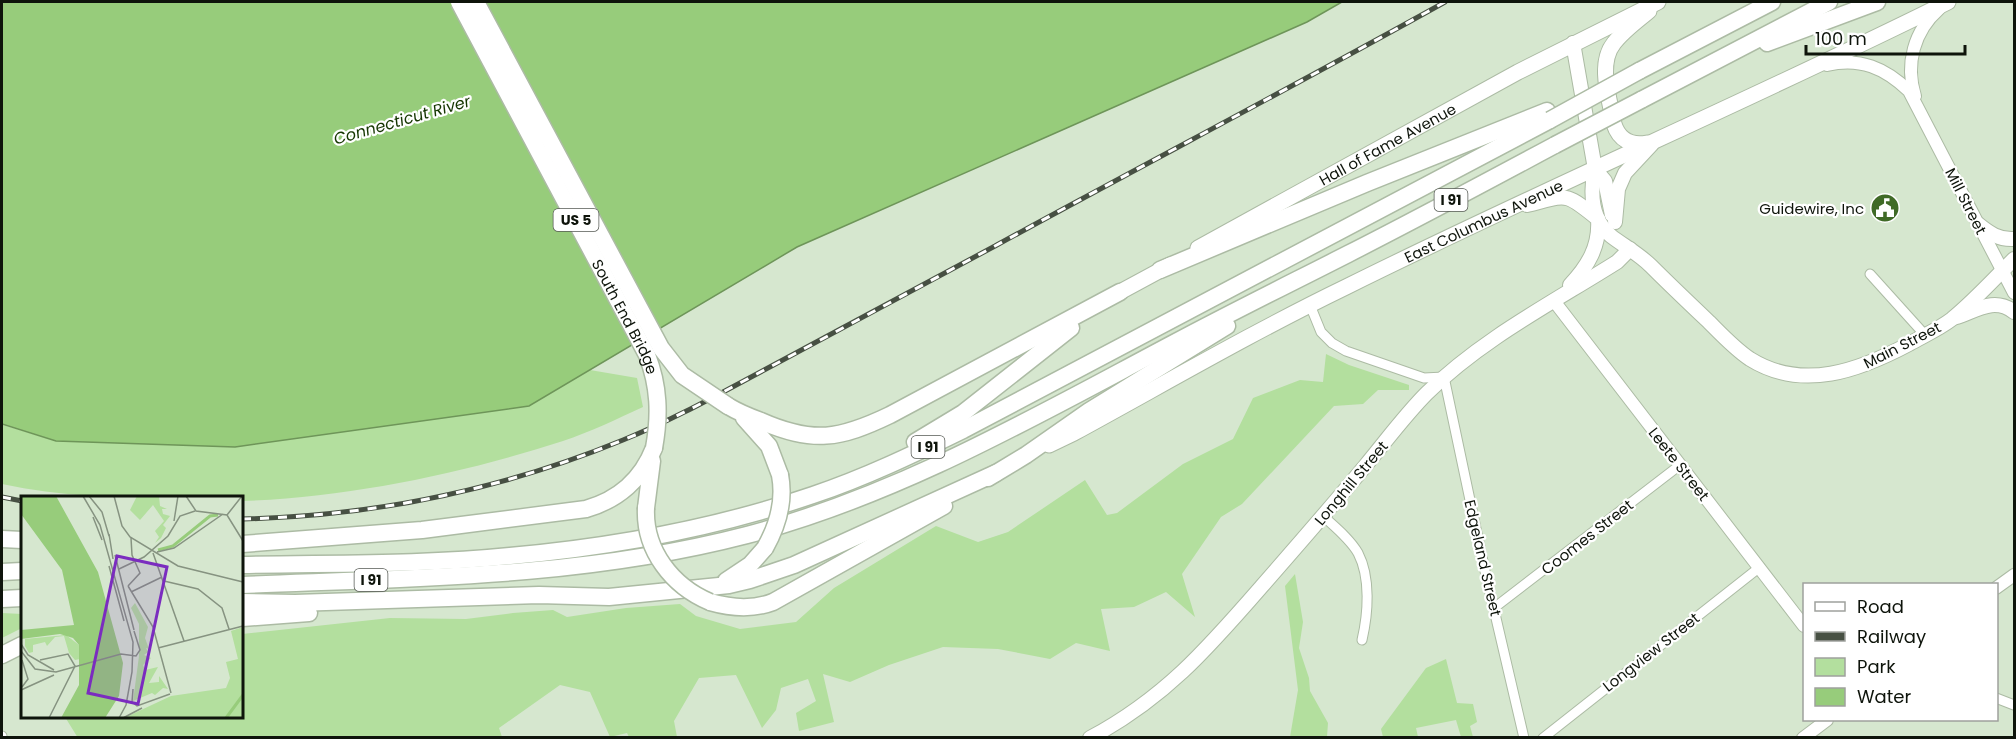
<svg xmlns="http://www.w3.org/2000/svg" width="2016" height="739" font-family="Poppins,sans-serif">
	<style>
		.green { fill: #b3df9e }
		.water { fill: #97cc7b; stroke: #6e9559; stroke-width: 1.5 }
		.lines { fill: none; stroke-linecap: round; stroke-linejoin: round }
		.minor-casing { stroke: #acbba4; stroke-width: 11 }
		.tertiary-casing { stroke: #acbba4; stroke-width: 14 }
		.secondary-casing { stroke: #acbba4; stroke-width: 16 }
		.primary-casing { stroke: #acbba4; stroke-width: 17 }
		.motorway-casing { stroke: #acbba4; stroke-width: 19 }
		.minor { stroke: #fff; stroke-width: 9 }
		.tertiary { stroke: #fff; stroke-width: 12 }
		.secondary { stroke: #fff; stroke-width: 14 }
		.primary { stroke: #fff; stroke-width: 15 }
		.motorway { stroke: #fff; stroke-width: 16 }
		.rail-casing { stroke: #475043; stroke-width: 5 }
		.rail { stroke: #fff; stroke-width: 3; stroke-dasharray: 9; stroke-linecap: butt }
		.motorway-bridge-casing { stroke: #acbba4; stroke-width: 19; stroke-linecap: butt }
		.motorway-bridge { stroke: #fff; stroke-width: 16 }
		.labels { text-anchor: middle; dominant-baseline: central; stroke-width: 4.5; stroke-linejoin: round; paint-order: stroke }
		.shield { fill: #fff; stroke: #565a54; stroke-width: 1.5 }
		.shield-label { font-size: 14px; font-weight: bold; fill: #0e140b }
		.street-label { font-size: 15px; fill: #0e140b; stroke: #fff }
		.poi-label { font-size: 15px; fill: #0e140b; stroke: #fff; text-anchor: end }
		.water-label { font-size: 16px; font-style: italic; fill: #153600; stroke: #fff }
		.inset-river { fill: none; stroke: #97cc7b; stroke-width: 3 }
		.inset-road { fill: none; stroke: #869381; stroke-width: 1.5 }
		.view { fill: #7b2cbf; fill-opacity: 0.15; stroke: #7b2cbf; stroke-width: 3 }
		.inset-edge { fill: none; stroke: #0e140b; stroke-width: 3 }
	</style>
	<rect width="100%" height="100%" fill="#d6e7cf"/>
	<g class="green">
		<path d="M1326 354 1349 365 1409 385V390H1378L1363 404 1334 406 1242 504 1221 517 1182 574 1195 617 1166 592 1134 607 1101 609 1110 651 1076 643 1050 659 998 649 943 647 889 665 850 682 823 674 834 722 799 731 796 713 816 701 808 679 781 688 776 710 762 728 736 675 699 678 674 721 677 737H629L627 733 610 737 590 692 560 685 499 728 502 737 78 738 65 717 242 716V634L390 618 466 619 513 613 553 610 567 617 626 608 680 604 696 616 740 629 796 622 834 588 936 526 978 542 1008 532 1085 480 1107 515 1117 513 1183 464 1233 439 1253 398 1300 380 1323 382Z"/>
		<path d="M590 370 637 378 643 407C617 419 590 432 563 441 460 474 350 497 242 501V498C161 498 80 501 2 484L3 425 56 441 529 406Z"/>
		<path d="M1295 574 1303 622 1299 648 1309 678 1310 691 1328 723 1327 737H1290L1298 690 1285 586Z"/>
		<path d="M2 613 22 614V628L2 638Z"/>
		<path d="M1446 659 1457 703 1473 704 1477 722 1470 726 1473 737H1461L1456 720 1416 728 1418 737H1383L1381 729 1426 668Z"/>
	</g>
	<path class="water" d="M2 2H1342L1307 22 797 247 529 406 235 447 56 441 2 424Z"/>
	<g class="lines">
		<g class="minor-casing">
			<g id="minor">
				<path d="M1870 274 1925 335"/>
				<path d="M1310 305 1321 332 1332 343 1346 351 1424 378 1444 377 1485 571 1524 738"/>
				<path d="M1323 516C1335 527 1350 539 1358 553 1371 578 1368 614 1362 640"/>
				<path d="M1494 608 1680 465"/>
				<path d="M1996 698 2014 705"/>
				<path d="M2 736V738"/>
				<path d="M1543 738 1760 567"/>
			</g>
		</g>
		<g class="tertiary-casing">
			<g id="tertiary">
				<path d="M1827 65C1860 57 1885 68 1909 91L2014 293"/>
				<path d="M1915 96C1905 64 1914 31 1939 9"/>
				<path d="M1554 301 1804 626"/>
				<path d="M1996 588 2014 575"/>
				<path d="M1803 738 1827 720"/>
			</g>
		</g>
		<g class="secondary-casing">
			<g id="secondary">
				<path d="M1573 43 1595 169C1590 192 1591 219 1611 236 1624 246 1639 254 1651 266 1670 285 1690 304 1709 322 1722 335 1735 349 1750 359 1803 392 1860 370 1909 344 1923 336 1939 329 1952 319 1974 301 1994 279 2014 259"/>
				<path d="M1595 169 1605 181 1612 215"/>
				<path d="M1527 205C1568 195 1564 191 1598 219 1600 246 1588 266 1570 285"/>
				<path d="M1615 222 1618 189 1625 173 1652 144"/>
				<path d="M1978 224C1989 233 1999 240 2014 239"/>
				<path d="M1957 317C1977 310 1995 297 2014 312"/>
				<path d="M1090 738C1165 698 1208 648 1262 586 1297 546 1332 506 1366 465 1386 441 1405 415 1427 393 1482 339 1552 303 1617 262L1630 249"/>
			</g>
		</g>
		<g class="primary-casing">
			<g id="primary">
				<path d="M1647 143C1631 146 1619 140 1614 124 1610 100 1597 64 1614 43 1623 31 1637 21 1649 11"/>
				<path id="s1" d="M1198 248 1518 72 1658 2"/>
				<path d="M1120 292 1170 265"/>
				<path id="s2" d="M1049 445 1074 433C1164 384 1253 332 1346 287 1545 188 1749 101 1948 2"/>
			</g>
		</g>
		<g class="motorway-casing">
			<g id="motorway">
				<path d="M1767 43 1877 2"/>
				<path d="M1639 71 1772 2"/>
				<path d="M1641 100 1829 2"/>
				<path d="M1160 270 1367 183 1547 111"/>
				<path d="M728 406C738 412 750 417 761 421 813 444 840 439 890 415L1120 292"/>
				<path d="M744 418 769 446 780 475"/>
				<path d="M915 442 963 413 1071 328"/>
				<path d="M988 478 1026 455 1089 411 1227 326"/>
				<path d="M646 508 652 461"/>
				<path d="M2 539 22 540"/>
				<path d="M242 544 422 530 586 509C618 500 642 479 654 448"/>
				<path d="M242 565C331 563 421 565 510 556 611 547 716 528 813 495 864 478 914 454 963 430L1550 120"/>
				<path d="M2 572 22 571"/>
				<path d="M726 581 750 565 765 548"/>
				<path d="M242 585C411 578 582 578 747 535 899 495 1034 417 1172 344 1230 313 1289 284 1348 254 1417 219 1486 182 1555 145"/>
				<path d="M2 599 22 598"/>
				<path d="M242 602 295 603 539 595 609 597 729 585 750 580 794 565 996 473"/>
				<path d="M710 602C731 608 752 610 773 602L944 506"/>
				<path d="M242 618 309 613"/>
				<path d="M2 655 22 645"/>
			</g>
		</g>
		<use href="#minor" class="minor"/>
		<use href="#tertiary" class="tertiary"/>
		<use href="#secondary" class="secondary"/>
		<use href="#primary" class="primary"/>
		<use href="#motorway" class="motorway"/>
		<g class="rail-casing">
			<g id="rail">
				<path d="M2 497 22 501"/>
				<path d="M242 519C374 516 501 490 623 440 673 420 719 394 766 369 843 328 919 287 995 246 1145 164 1296 85 1445 2"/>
			</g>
		</g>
		<use href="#rail" class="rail"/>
		<g class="motorway-bridge-casing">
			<g id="motorway-bridge">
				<path id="s3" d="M459 2 647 355C659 386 660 415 654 448"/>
				<path d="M476 2 661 348 682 375 728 406"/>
				<path d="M1550 120 1639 71"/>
				<path d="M1555 145 1641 100"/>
				<path d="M646 508C644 550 672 586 710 602"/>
				<path d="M765 548C778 525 785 501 780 475"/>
			</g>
		</g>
		<use href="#motorway-bridge" class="motorway-bridge"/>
	</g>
	<defs>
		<g id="civic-disc" transform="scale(1.5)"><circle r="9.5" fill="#3f6a26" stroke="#fff"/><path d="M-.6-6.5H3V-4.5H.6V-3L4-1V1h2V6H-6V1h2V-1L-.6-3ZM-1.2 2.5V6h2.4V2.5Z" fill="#fff"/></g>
	</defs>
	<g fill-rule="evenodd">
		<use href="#civic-disc" x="1885" y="208"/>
	</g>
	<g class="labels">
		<g class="shield">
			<rect x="1434.5" y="189" width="33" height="22" rx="4.5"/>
			<rect x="553.5" y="209" width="45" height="22" rx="4.5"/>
			<rect x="911.5" y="436" width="33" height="22" rx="4.5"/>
			<rect x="354.5" y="569" width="33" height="22" rx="4.5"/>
		</g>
		<g class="shield-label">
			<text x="1451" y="200">I 91</text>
			<text x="576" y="220">US 5</text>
			<text x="928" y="447">I 91</text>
			<text x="371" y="580">I 91</text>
		</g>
		<g class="street-label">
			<text stroke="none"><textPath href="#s1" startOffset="216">Hall of Fame Avenue</textPath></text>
			<text transform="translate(1966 201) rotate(63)">Mill Street</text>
			<text stroke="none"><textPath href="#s2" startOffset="489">East Columbus Avenue</textPath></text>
			<text stroke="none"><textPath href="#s3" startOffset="356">South End Bridge</textPath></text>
			<text transform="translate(1902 345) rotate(-27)">Main Street</text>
			<text transform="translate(1679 464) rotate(52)">Leete Street</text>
			<text transform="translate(1351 483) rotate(-50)">Longhill Street</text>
			<text transform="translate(1587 537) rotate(-38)">Coomes Street</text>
			<text transform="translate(1483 558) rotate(77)">Edgeland Street</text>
			<text transform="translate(1651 652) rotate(-38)">Longview Street</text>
		</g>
		<g class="poi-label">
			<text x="1864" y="208">Guidewire, Inc</text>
		</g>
		<g class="water-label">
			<text transform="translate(402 120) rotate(-16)">Connecticut River</text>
		</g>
	</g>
	<g transform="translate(21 496)">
		<rect width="222" height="222" fill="#d6e7cf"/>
		<path d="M116 0H138L139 10 146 13H141L142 18 149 20 142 29 145 32 140 42 134 47 138 41 134 35 143 25 132 9 119 24 109 14ZM114 107 127 131 124 142 128 153 125 152 127 156 123 159 130 162 122 169 124 174 137 171 128 187 138 186V180L147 193 142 192 134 199 131 197 112 205 118 160V128L110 112ZM222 131V222H103L150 200 205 192 209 182 205 166 217 163 210 135ZM45 139 58 149 59 163 54 164 48 157 43 140 34 141 26 150 24 146 12 149V156L8 157 4 150V143Z" fill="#b3df9e"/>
		<path d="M0 0H35L77 76 102 167 98 200 84 222H40L58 189V149L52 142 39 138 0 143V134L53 129 41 74 0 18Z" fill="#97cc7b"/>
		<path class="inset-river" d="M137 54 152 50 189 20 197 19M205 222 222 199"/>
		<path class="inset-road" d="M62 0 79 29 112 146 111 176 105 209 98 222M68 0 81 16 88 40M93 0 101 30 109 41 157 70 222 86M165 0 175 15 206 19 222 45M206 19 221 0M72 21 81 44M153 25 157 0M88 38 92 63M136 56 153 52 202 18M132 57 163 145M94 59 113 134M88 70 103 125M98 73 123 61 147 40 159 20 174 15M143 85 177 93 201 112 208 133M107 90 132 131 150 197M107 90 119 77 111 59 110 42M110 96 141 81M0 148 7 159 33 174M137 152 222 130M0 155 14 173 35 176 100 158 115 160 119 154 113 135M19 164 47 158 54 170 28 222M1 191 7 183 1 164M112 193 111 206 116 210 149 198M0 194 33 179M102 222 121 212"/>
		<path class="view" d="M96 60 146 71 117 208 67 197Z"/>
		<rect width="222" height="222" class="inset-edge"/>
	</g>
	<rect width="2016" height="739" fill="none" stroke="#0e140b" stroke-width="6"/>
	<rect x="1803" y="583" width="195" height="138" fill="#ffffff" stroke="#9fa19d" stroke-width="1.5"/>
	<rect x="1815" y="602" width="30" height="9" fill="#ffffff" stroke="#9fa19d" stroke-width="1.5"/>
	<text x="1857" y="613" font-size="18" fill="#0e140b">Road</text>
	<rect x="1815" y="632" width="30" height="9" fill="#475043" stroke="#9fa19d" stroke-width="1.5"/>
	<text x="1857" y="643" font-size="18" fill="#0e140b">Railway</text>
	<rect x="1815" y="658" width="30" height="18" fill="#b3df9e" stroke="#9fa19d" stroke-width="1.5"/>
	<text x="1857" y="673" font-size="18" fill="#0e140b">Park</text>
	<rect x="1815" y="688" width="30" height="18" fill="#97cc7b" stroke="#9fa19d" stroke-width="1.5"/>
	<text x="1857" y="703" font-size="18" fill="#0e140b">Water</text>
	<path d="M1806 45v9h159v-9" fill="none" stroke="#0e140b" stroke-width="3"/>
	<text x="1815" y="45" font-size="18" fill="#0e140b" stroke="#ffffff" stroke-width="4.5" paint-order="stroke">100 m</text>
</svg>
